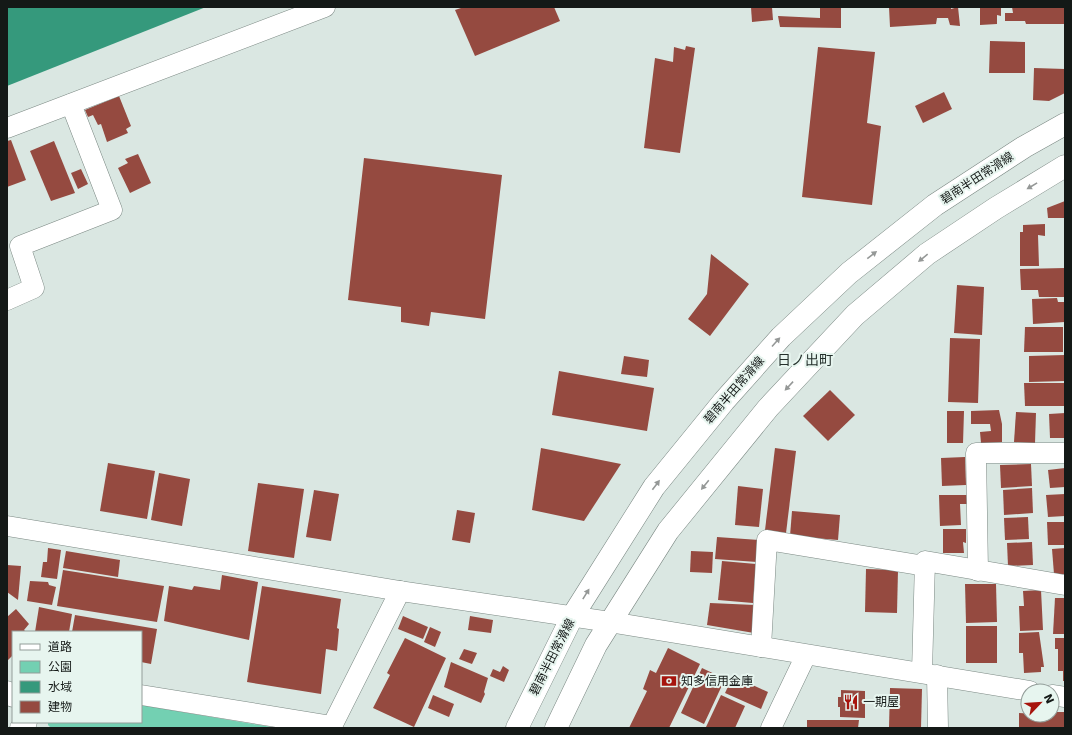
<svg xmlns="http://www.w3.org/2000/svg" width="1072" height="735" font-family="'DejaVu Sans','Noto Sans JP',sans-serif">
	<style>
		.green { fill: #73d0b2 }
		.water { fill: #35997c }
		.building { fill: #954a40 }
		.lines { fill: none; stroke-linecap: round; stroke-linejoin: round }
		.minor-casing { stroke: #7b8883; stroke-width: 21 }
		.major-casing { stroke: #7b8883; stroke-width: 23 }
		.minor { stroke: #fff; stroke-width: 20 }
		.major { stroke: #fff; stroke-width: 22 }
		.oneway { fill: #959897 }
		.labels { text-anchor: middle; dominant-baseline: central; stroke-width: 4; stroke-linejoin: round; paint-order: stroke }
		.street-label { font-size: 12px; fill: #141917; stroke: #e7f5ef }
		.poi-label { font-size: 12px; fill: #141917; stroke: #e7f5ef; text-anchor: start }
		.quarter-label { font-size: 14px; fill: #25302c; stroke: #e7f5ef }
	</style>
	<rect width="100%" height="100%" fill="#dae7e2"/>
	<path class="green" d="M141 705 277 728H51L48 725V722H141Z"/>
	<path class="water" d="M7 7H206L7 86Z"/>
	<g class="building">
		<path d="M464 7H554L560 21 475 56 455 10Z"/>
		<path d="M751 7H772L773 20 752 22Z"/>
		<path d="M820 7H841V28L780 27 778 16 820 18Z"/>
		<path d="M889 7H951V9L958 7 960 26 950 25 948 18H937L936 24 890 27Z"/>
		<path d="M980 7H1001V16L997 15V24L980 25Z"/>
		<path d="M1012 7H1065V24H1026L1025 21H1005V13H1013Z"/>
		<path d="M990 41 1025 42V73H989Z"/>
		<path d="M686 46 695 48 680 153 644 148 655 58 673 62 674 47 685 50Z"/>
		<path d="M818 47 875 52 867 123 881 126 872 205 802 197Z"/>
		<path d="M1034 68 1065 69V93L1049 101 1033 100Z"/>
		<path d="M944 92 952 109 923 123 915 106Z"/>
		<path d="M119 96 131 126 126 129 128 133 107 142 101 124 98 125 93 115 88 117 85 110Z"/>
		<path d="M11 140 26 180 7 187V141Z"/>
		<path d="M54 141 75 193 51 201 30 151Z"/>
		<path d="M138 154 151 183 130 193 118 168 128 163 125 159Z"/>
		<path d="M364 158 502 175 485 319 431 312 429 326 401 322V307L348 300Z"/>
		<path d="M81 169 88 184 78 189 71 173Z"/>
		<path d="M1065 201V218H1048L1047 208Z"/>
		<path d="M1045 224V236L1038 235 1039 266H1020V232H1023V225Z"/>
		<path d="M711 254 749 284 710 336 688 319 707 294Z"/>
		<path d="M1065 268V297H1039L1038 290H1021L1020 269Z"/>
		<path d="M957 285 984 287 982 335 954 333Z"/>
		<path d="M1057 298 1058 302H1065V322L1033 324 1032 299Z"/>
		<path d="M1025 327H1063V352H1024Z"/>
		<path d="M950 338 980 339 978 403 948 402Z"/>
		<path d="M1065 355V381L1029 382V356Z"/>
		<path d="M624 356 649 360 647 377 621 374Z"/>
		<path d="M559 371 654 388 647 431 552 415Z"/>
		<path d="M1024 383H1064V406H1025Z"/>
		<path d="M830 390 855 415 828 441 803 416Z"/>
		<path d="M999 410 1002 424V442L981 443 980 432 991 431 990 424H971V411Z"/>
		<path d="M947 411H964L963 443H947Z"/>
		<path d="M1016 412 1036 413 1035 443 1014 442Z"/>
		<path d="M1065 413V438H1050L1049 414Z"/>
		<path d="M541 448 621 464 584 521 532 510Z"/>
		<path d="M775 448 796 451 786 533 765 530Z"/>
		<path d="M965 457 966 485 942 486 941 458Z"/>
		<path d="M108 463 155 471 147 519 100 511Z"/>
		<path d="M1031 464 1032 486 1001 488 1000 465Z"/>
		<path d="M1065 468V487L1050 488 1048 470Z"/>
		<path d="M159 473 190 479 182 526 151 520Z"/>
		<path d="M258 483 304 489 294 558 248 551Z"/>
		<path d="M738 486 763 489 759 527 735 525Z"/>
		<path d="M1032 488 1033 513 1004 515 1003 490Z"/>
		<path d="M314 490 339 494 331 541 306 537Z"/>
		<path d="M1065 494V516L1048 517 1046 495Z"/>
		<path d="M939 495H967V504H960L961 525 940 526Z"/>
		<path d="M457 510 475 513 470 543 452 540Z"/>
		<path d="M792 511 840 515 838 540 790 536Z"/>
		<path d="M1028 517 1029 539 1005 540 1004 518Z"/>
		<path d="M1047 522H1065V545H1048Z"/>
		<path d="M943 529H966V543L963 542 964 553H943Z"/>
		<path d="M717 537 759 540 757 562 715 559Z"/>
		<path d="M1032 542 1033 565 1008 566 1007 543Z"/>
		<path d="M48 548 61 550 57 579 41 577 43 562H47Z"/>
		<path d="M1065 548V574H1054L1052 549Z"/>
		<path d="M66 551 120 560 118 577 63 568Z"/>
		<path d="M691 551 713 552 712 573 690 572Z"/>
		<path d="M722 561 756 564 753 603 718 600Z"/>
		<path d="M7 565 21 566 18 600 7 592Z"/>
		<path d="M866 569 898 570 897 613 865 612Z"/>
		<path d="M63 570 164 586 157 622 57 606Z"/>
		<path d="M222 575 258 582 249 640 164 621 169 586 192 590 194 586 220 590Z"/>
		<path d="M30 581 48 582 49 585 56 587 52 605 27 601Z"/>
		<path d="M965 584H996L997 622 966 623Z"/>
		<path d="M262 586 341 599 337 628 339 629 337 651 326 649 321 694 247 682Z"/>
		<path d="M1041 590 1043 630 1020 631 1019 606H1024L1023 591Z"/>
		<path d="M1055 598H1065V634H1053Z"/>
		<path d="M710 603 755 605 754 633 707 625Z"/>
		<path d="M39 607 72 614 69 632H35Z"/>
		<path d="M16 609 29 624 24 630 26 632H13V655L7 661V617Z"/>
		<path d="M75 615 157 629 151 664 141 662V632H72Z"/>
		<path d="M403 616 428 627 423 639 398 629Z"/>
		<path d="M470 616 493 620 491 633 468 630Z"/>
		<rect x="966" y="626" width="31" height="37"/>
		<path d="M430 627 441 632 435 647 424 642Z"/>
		<path d="M1039 632 1044 667H1041V672L1024 673 1023 653H1019V633Z"/>
		<path d="M405 638 446 658 414 727 373 708 390 675 387 673Z"/>
		<path d="M1055 638H1065V681H1063V671H1058V649H1055Z"/>
		<path d="M668 648 700 664 669 728H629L647 691 643 689 650 670 656 673Z"/>
		<path d="M464 649 477 653 472 664 459 659Z"/>
		<path d="M451 662 488 678 484 692 485 694 481 703 444 687Z"/>
		<path d="M503 666 509 670 504 682 490 676 493 669 500 672Z"/>
		<path d="M702 668 725 679 704 724 681 713Z"/>
		<path d="M733 676 768 692 761 709 725 693Z"/>
		<path d="M890 688 922 689 921 728H889Z"/>
		<path d="M841 690 865 691V718L840 717V707H838V697H841Z"/>
		<path d="M433 695 454 704 449 717 428 708Z"/>
		<path d="M721 695 745 706 735 728 706 727Z"/>
		<path d="M1052 712H1065V728H1019V713L1052 715Z"/>
		<path d="M807 720H859L858 728H807Z"/>
	</g>
	<g class="lines">
		<g class="minor-casing">
			<g id="minor">
				<path d="M7 128 325 7"/>
				<path d="M7 300 34 288 20 246 112 210 71 104"/>
				<path d="M7 526 400 591 610 622 1030 691"/>
				<path d="M978 571 976 453H1065"/>
				<path d="M761 647 767 540 925 566"/>
				<path d="M922 672 925 561 1065 585"/>
				<path d="M937 675 938 728"/>
				<path d="M7 691 13 697"/>
				<path d="M141 695 332 726"/>
				<path d="M1052 695 1065 697"/>
				<path d="M20 728 27 722"/>
				<path d="M331 728 400 591"/>
				<path d="M771 728 806 655"/>
			</g>
		</g>
		<g class="major-casing">
			<g id="major">
				<path d="M517 728 572 617 654 487 724 401 781 337 849 273 935 205 1024 147 1065 124"/>
				<path d="M556 728 596 645 668 531 768 408 855 315 927 254 996 208 1065 166"/>
			</g>
		</g>
		<use href="#minor" class="minor"/>
		<use href="#major" class="major"/>
	</g>
	<defs><path id="oneway-solid" d="M-6-.8H1V-3.2L6.5 0L1 3.2V.8H-6Z"/></defs>
	<g class="oneway">
		<use href="#oneway-solid" transform="translate(1032 186) rotate(149)"/>
		<use href="#oneway-solid" transform="translate(872 255) rotate(-38)"/>
		<use href="#oneway-solid" transform="translate(923 258) rotate(141)"/>
		<use href="#oneway-solid" transform="translate(776 342) rotate(-48)"/>
		<use href="#oneway-solid" transform="translate(789 386) rotate(133)"/>
		<use href="#oneway-solid" transform="translate(656 485) rotate(-53)"/>
		<use href="#oneway-solid" transform="translate(705 485) rotate(129)"/>
		<use href="#oneway-solid" transform="translate(586 594) rotate(-58)"/>
	</g>
	<defs>
		<g id="bank-bare" transform="scale(1.2)"><path d="M-6-4H6V4H-6ZM0-2.3a2.3 2.3 0 1 0 0 4.6a2.3 2.3 0 1 0 0-4.6Z" fill="#a7140d" stroke="#e7f5ef" stroke-width="2.5" paint-order="stroke"/></g>
		<g id="restaurant-bare" transform="scale(1.2)"><path d="M-5-6h1v4h1v-4h1v4h1v-4h1v5L-1.5 .5V6h-2V.5L-5-1ZM5-6V6H3V1.5H1.5Q1.5-4 5-6Z" fill="#a7140d" stroke="#e7f5ef" stroke-width="2.5" paint-order="stroke"/></g>
	</defs>
	<g fill-rule="evenodd">
		<use href="#bank-bare" x="669" y="681"/>
		<use href="#restaurant-bare" x="851" y="702"/>
	</g>
	<g class="labels">
		<g class="street-label">
			<text transform="translate(977 178) rotate(-33)">碧南半田常滑線</text>
			<text transform="translate(734 390) rotate(-49)">碧南半田常滑線</text>
			<text transform="translate(552 657) rotate(-63)">碧南半田常滑線</text>
		</g>
		<g class="poi-label">
			<text x="681" y="681">知多信用金庫</text>
			<text x="863" y="702">一期屋</text>
		</g>
		<g class="quarter-label">
			<text x="805" y="360">日ノ出町</text>
		</g>
	</g>
	<rect width="1072" height="735" fill="none" stroke="#141917" stroke-width="16"/>
	<rect x="12" y="631" width="130" height="92" fill="#e7f5ef" stroke="#939d99"/>
	<rect x="20" y="644" width="20" height="6" fill="#ffffff" stroke="#939d99"/>
	<text x="48" y="651" font-size="12" fill="#141917">道路</text>
	<rect x="20" y="661" width="20" height="12" fill="#73d0b2" stroke="#939d99"/>
	<text x="48" y="671" font-size="12" fill="#141917">公園</text>
	<rect x="20" y="681" width="20" height="12" fill="#35997c" stroke="#939d99"/>
	<text x="48" y="691" font-size="12" fill="#141917">水域</text>
	<rect x="20" y="701" width="20" height="12" fill="#954a40" stroke="#939d99"/>
	<text x="48" y="711" font-size="12" fill="#141917">建物</text>
	<g transform="translate(1040 703) rotate(65)"><circle r="19" fill="#e7f5ef" stroke="#939d99"/>
	<path d="M0-3L7 15L0 10L-7 15Z" fill="#a7140d"/>
	<text y="-6" font-size="11" font-weight="bold" text-anchor="middle" fill="#141917">N</text>
	</g>
</svg>
